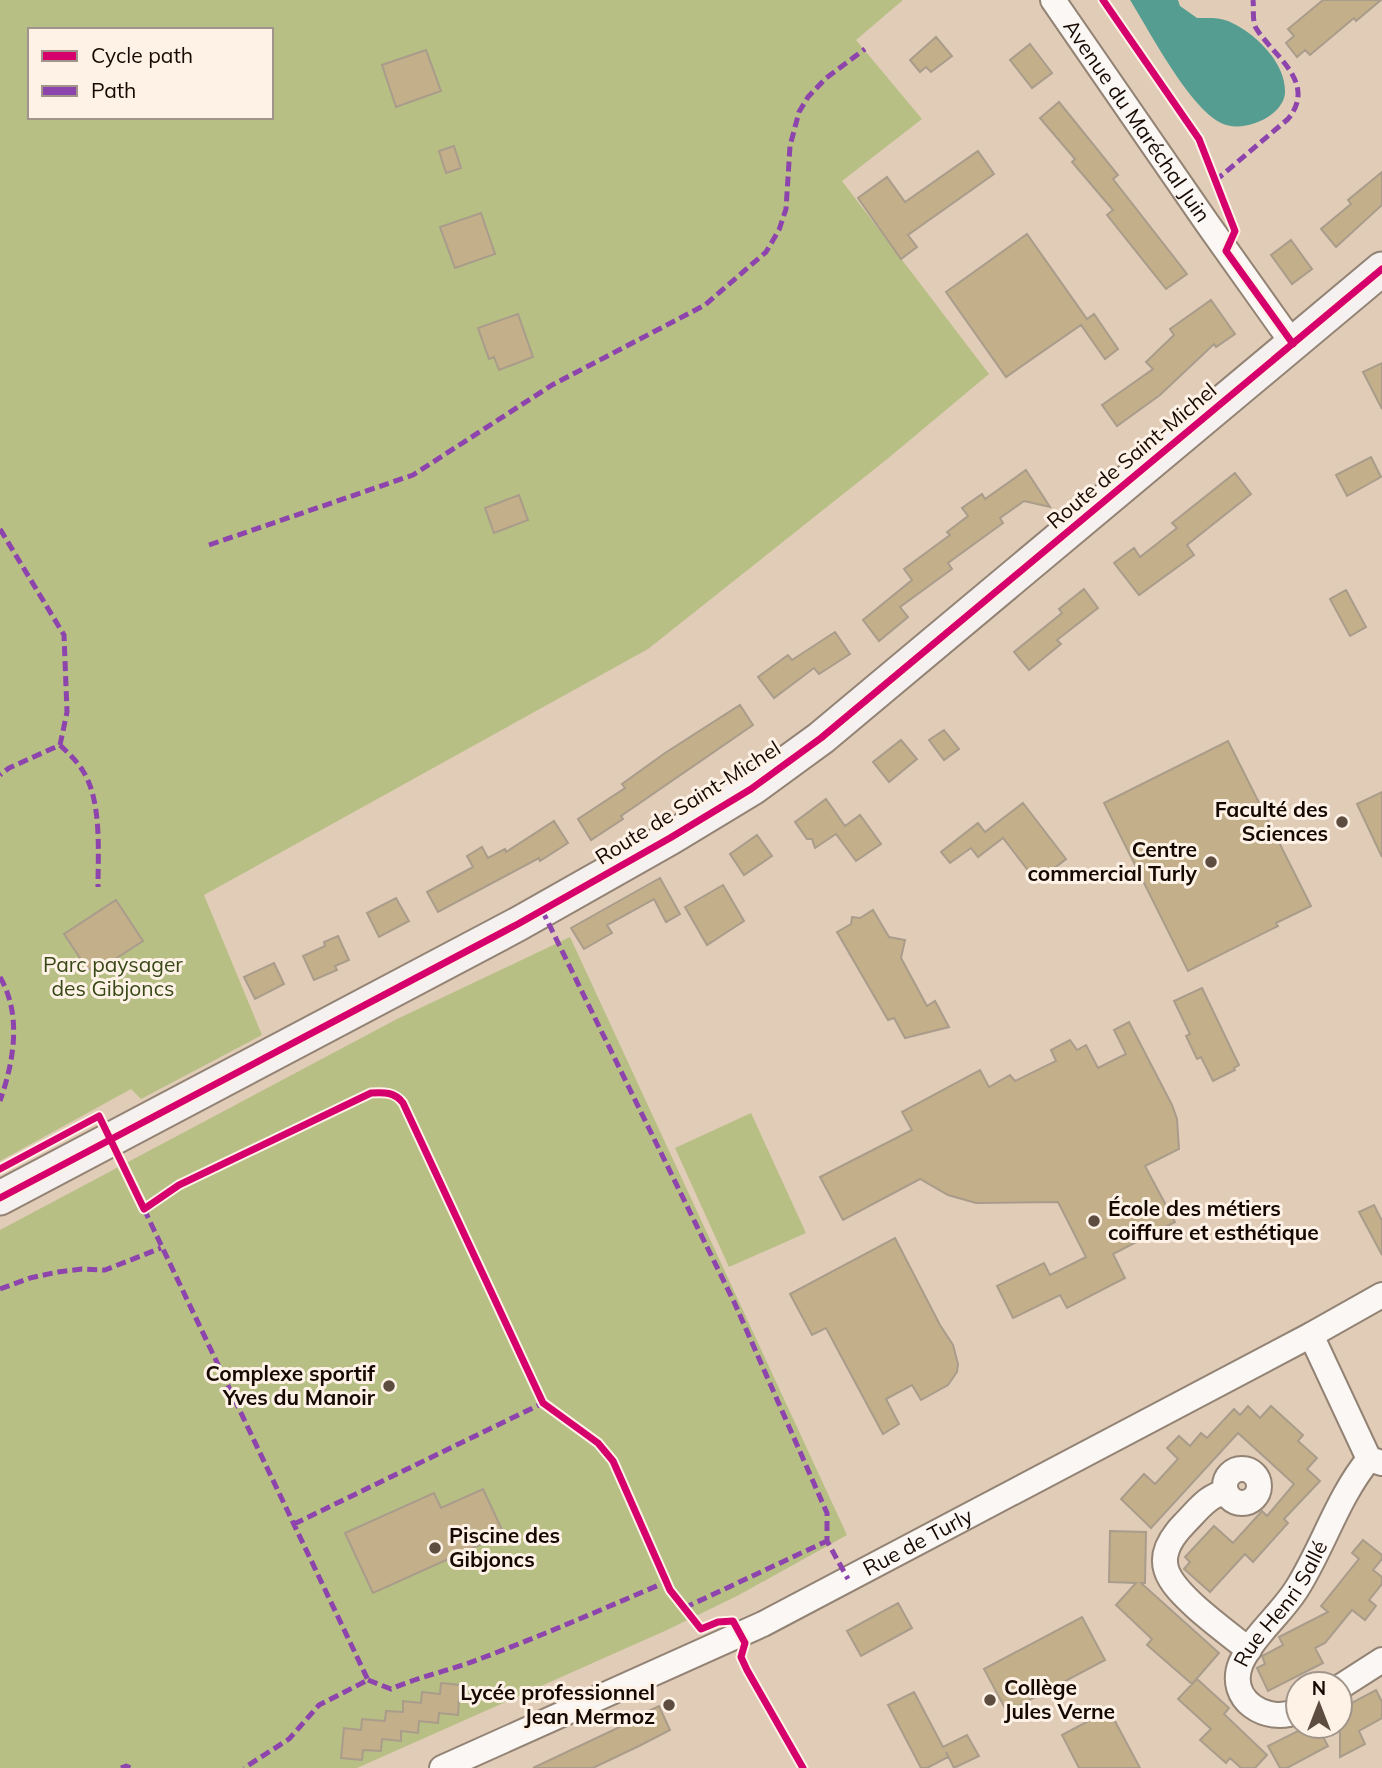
<svg xmlns="http://www.w3.org/2000/svg" width="1382" height="1768" viewBox="0 0 1382 1768" font-family="Mulish,sans-serif">
<rect width="100%" height="100%" fill="#e1ccb8"/>
<path fill="#b7bf85" fill-rule="evenodd" d="M0,0H903L856,40L922,119L842,181L989,374L886,460L648,649L204,895L262,1035L141,1099L131,1089L0,1161ZM30,30H271V117H30Z
M570,937L847,1535L737,1596L667,1630L357,1768H0V1230L397,1019Z
M751,1113L806,1233L729,1267L675,1148Z"/>
<path fill="#549d90" d="M1130,0H1178L1180,6L1197,18C1208,18 1218,17 1228,21C1254,32 1286,62 1285,93C1283,117 1242,134 1221,123C1189,107 1150,32 1130,0Z"/>
<path fill="#c3af8a" stroke="#a99c8b" stroke-width="2" d="M1323,0H1381L1356,21L1354,18L1310,55L1305,50L1297,57L1286,43L1294,36L1288,29Z
M936,37L952,56L931,72L926,67L920,72L910,60Z
M1030,44L1052,73L1032,88L1010,60Z
M426,50L441,91L396,107L382,65Z
M1059,102L1118,175L1113,179L1187,274L1166,289L1107,215L1113,210L1072,162L1075,159L1040,118Z
M454,146L461,168L446,173L439,151Z
M978,151L994,174L908,235L917,247L901,259L858,198L887,177L905,202Z
M1382,172V205L1336,247L1321,229L1351,204L1348,200Z
M481,213L495,254L455,268L440,227Z
M1027,234L1087,319L1094,314L1118,349L1105,359L1081,325L1006,377L946,292Z
M1291,240L1312,269L1292,284L1271,255Z
M1211,300L1235,334L1216,347L1214,344L1160,395L1117,426L1102,405L1153,369L1146,362L1174,335L1170,329Z
M518,314L533,357L499,370L494,357L489,359L478,328Z
M1382,363V409L1363,372Z
M1371,457L1381,477L1347,496L1336,475Z
M1026,470L1050,507L1024,501L1000,518L1003,523L948,563L952,569L900,607L908,617L879,641L863,620L912,580L904,569L950,535L947,532L968,516L962,508L982,494L985,499Z
M1235,473L1251,494L1187,545L1194,555L1139,595L1114,563L1134,548L1140,557L1177,528L1172,523Z
M519,495L528,520L494,533L485,508Z
M1084,589L1098,608L1057,640L1061,644L1029,670L1014,652L1062,613L1059,609Z
M1346,590L1366,627L1350,636L1330,599Z
M835,632L850,654L819,674L814,668L774,698L758,677L788,655L792,660Z
M740,705L753,725L621,816L623,819L591,840L578,819L625,788L622,784L665,753Z
M944,730L959,749L944,760L929,740Z
M901,740L917,759L889,782L873,762Z
M1228,741L1311,906L1276,923L1278,926L1188,971L1104,803Z
M1382,792V857L1357,804Z
M826,799L845,826L860,815L881,844L856,861L836,834L815,848L812,839H807L795,822Z
M1023,803L1066,859L1037,882L1003,838L978,857L971,848L950,863L941,852L978,823L985,832Z
M554,821L568,843L540,861L539,858L438,912L427,892L473,867L467,856L482,847L488,858L505,849L506,852Z
M757,835L772,856L744,875L730,854Z
M660,878L680,914L666,922L654,899L607,925L612,933L584,949L571,928Z
M723,885L744,921L707,945L685,907Z
M396,898L409,921L379,937L367,913Z
M116,900L143,941L95,972L93,967L88,970L64,934Z
M873,910L889,937L905,940L901,958L927,1006L935,1001L949,1027L905,1038L894,1018L888,1020L837,932L851,924L852,917L860,918Z
M338,936L349,960L335,966L337,970L314,980L303,956L325,946L324,942Z
M274,963L284,984L255,999L244,977Z
M1202,988L1239,1065L1234,1068L1235,1070L1213,1081L1201,1057L1197,1059L1186,1036L1190,1034L1174,1001Z
M1129,1022L1172,1105L1177,1119L1179,1149L1145,1166L1175,1222L1113,1254L1125,1278L1067,1308L1060,1295L1013,1318L997,1286L1044,1263L1050,1275L1086,1257L1058,1202L976,1203L948,1195L920,1179L843,1220L820,1177L912,1130L902,1112L980,1070L989,1087L1010,1075L1015,1081L1056,1061L1051,1050L1070,1040L1077,1050L1086,1045L1098,1068L1126,1054L1114,1030Z
M1374,1205L1382,1221V1255L1359,1212Z
M895,1238L940,1325L953,1345L958,1364L957,1372L948,1385L921,1400L912,1385L886,1399L899,1424L883,1434L826,1328L812,1335L790,1294Z
M1248,1406L1260,1418L1271,1406L1303,1435L1298,1441L1317,1458L1307,1469L1320,1481L1284,1519L1288,1523L1253,1562L1245,1554L1210,1592L1184,1569L1190,1562L1185,1557L1214,1526L1233,1543L1262,1511L1267,1516L1294,1484L1238,1433L1151,1528L1121,1499L1144,1474L1155,1484L1178,1459L1167,1448L1179,1436L1190,1446L1201,1433L1207,1438L1234,1409L1240,1415Z
M483,1489L504,1534L373,1593L345,1533L434,1493L441,1508Z
M1110,1531L1146,1532L1145,1583H1141L1219,1653L1192,1684L1147,1645L1152,1639L1116,1605L1136,1583L1109,1582Z
M1363,1540L1382,1555V1559L1373,1570L1382,1577V1584L1369,1600L1376,1606L1365,1620L1352,1610L1325,1643L1315,1648L1323,1663L1268,1691L1257,1668L1265,1664L1262,1656L1283,1645L1279,1637L1328,1612L1321,1606L1359,1559L1352,1553Z
M898,1603L912,1628L861,1656L847,1631Z
M1082,1617L1105,1660L1007,1712L984,1669Z
M1197,1679L1229,1708L1224,1714L1267,1755L1255,1768H1241L1230,1758L1226,1763L1200,1740L1211,1729L1178,1699Z
M441,1683L460,1685L458,1715L439,1713L438,1723L419,1721L418,1733L401,1731V1741L382,1739L381,1751L363,1750L362,1760L341,1758L344,1728L361,1730L362,1719L385,1721L386,1711L403,1712V1701L421,1703L422,1692L440,1694Z
M1376,1690L1382,1702V1718L1359,1731L1365,1744L1340,1757V1718L1350,1713L1346,1706Z
M914,1692L943,1747L967,1735L979,1756L954,1768L946,1752L948,1757L927,1768H921L888,1705Z
M659,1706L670,1730L641,1745L593,1768H533L643,1716L642,1714Z
M1109,1710L1140,1768H1079L1062,1735Z
M1308,1726H1317L1328,1746L1287,1768H1280L1268,1746Z"/>
<g fill="none" stroke-linecap="round" stroke-linejoin="round">
<g stroke="#938374" stroke-width="28">
<g id="street">
<path id="s1" d="M1053,0L1207,223L1293,344"/>
<path d="M1311,1335L1369,1459L1382,1463"/>
<circle cx="1242" cy="1486" r="17"/>
<path d="M1226,1492C1208,1495 1197,1511 1184,1524C1149,1560 1167,1581 1198,1609C1214,1623 1231,1636 1249,1650"/>
<path d="M1340,1687L1382,1660"/>
<path id="s2" d="M1298,1711C1267,1725 1226,1700 1241,1663C1253,1636 1280,1615 1296,1590C1323,1548 1337,1498 1369,1459"/>
<path id="s3" d="M442,1768L763,1624L1311,1335L1382,1295"/>
</g>
</g>
<g stroke="#938374" stroke-width="37">
<path id="secondary" d="M0,1198L518,924L670,838L751,789L821,738L1382,269"/>
</g>
<use href="#street" stroke="#faf7f4" stroke-width="24"/>
<use href="#secondary" stroke="#f5f1f0" stroke-width="33"/>
<path stroke="#8e44ad" stroke-width="5" stroke-dasharray="10 5" stroke-linecap="butt" d="M1215,181L1288,119C1318,82 1273,56 1256,28C1252,21 1254,8 1253,0
M0,529L64,635L67,712L60,745L9,768L0,775
M209,545L413,475L552,385L705,305L766,252L779,230L786,209L790,146L799,112L808,97L826,78L865,49
M60,745C68,753 77,761 83,771C102,801 98,852 98,887
M542,910L735,1304L827,1513V1541L848,1579
M0,977C22,1015 14,1061 0,1101
M144,1209L368,1680L319,1705L289,1739L244,1768
M0,1289L30,1278L58,1272L82,1269L105,1270L161,1248
M294,1524L543,1403
M684,1608L827,1541
M368,1680L391,1689C421,1676 452,1670 482,1658C544,1635 605,1608 666,1582
M121,1768L126,1766L131,1768"/>
<g stroke="#fef2e7" stroke-width="11">
<path id="cycleway" d="M1103,0L1199,139L1235,231L1226,251L1293,344
M0,1169L99,1116L144,1209L179,1185L371,1093C384,1092 395,1092 403,1103L543,1403L598,1443L613,1461L670,1590L701,1629L718,1622L733,1621L745,1643L741,1657L747,1670L803,1768
M0,1198L518,924L670,838L751,789L821,738L1382,269"/>
</g>
<use href="#cycleway" stroke="#d6006c" stroke-width="7"/>
</g>
<g fill="#5d4d41" stroke="#fef2e7" stroke-width="2.5">
<circle cx="1342" cy="822" r="7"/>
<circle cx="1211" cy="862" r="7"/>
<circle cx="1094" cy="1221" r="7"/>
<circle cx="389" cy="1386" r="7"/>
<circle cx="435" cy="1548" r="7"/>
<circle cx="990" cy="1700" r="7"/>
<circle cx="669" cy="1705" r="7"/>
</g>
<g text-anchor="middle" stroke-width="6" stroke-linejoin="round" paint-order="stroke">
<g font-size="21" fill="#160901" stroke="#fef2e7">
<text dy="7" stroke="none"><textPath href="#s1" startOffset="147">Avenue du Maréchal Juin</textPath></text>
<text transform="translate(1132 456) rotate(-40)" y="7">Route de Saint-Michel</text>
<text transform="translate(688 803) rotate(-32)" y="7">Route de Saint-Michel</text>
<text dy="7" stroke="none"><textPath href="#s3" startOffset="527">Rue de Turly</textPath></text>
<text dy="7" stroke="none"><textPath href="#s2" startOffset="168">Rue Henri Sallé</textPath></text>
</g>
<g font-size="21" font-weight="bold" fill="#160901" stroke="#fef2e7" text-anchor="end">
<text x="1328" y="817">Faculté des<tspan x="1328" dy="24">Sciences</tspan></text>
<text x="1197" y="857">Centre<tspan x="1197" dy="24">commercial Turly</tspan></text>
<text x="1108" y="1216" text-anchor="start">École des métiers<tspan x="1108" dy="24">coiffure et esthétique</tspan></text>
<text x="375" y="1381">Complexe sportif<tspan x="375" dy="24">Yves du Manoir</tspan></text>
<text x="449" y="1543" text-anchor="start">Piscine des<tspan x="449" dy="24">Gibjoncs</tspan></text>
<text x="1004" y="1695" text-anchor="start">Collège<tspan x="1004" dy="24">Jules Verne</tspan></text>
<text x="655" y="1700">Lycée professionnel<tspan x="655" dy="24">Jean Mermoz</tspan></text>
</g>
<g font-size="21" fill="#384817" stroke="#fef2e7">
<text x="113" y="972">Parc paysager<tspan x="113" dy="24">des Gibjoncs</tspan></text>
</g>
</g>
<rect x="28" y="28" width="245" height="91" fill="#fef2e7" stroke="#a1958b" stroke-width="2"/>
<rect x="42" y="51" width="35" height="10" fill="#d6006c" stroke="#a1958b" stroke-width="2"/>
<text x="91" y="63" font-size="21" fill="#160901">Cycle path</text>
<rect x="42" y="86" width="35" height="10" fill="#8e44ad" stroke="#a1958b" stroke-width="2"/>
<text x="91" y="98" font-size="21" fill="#160901">Path</text>
<g transform="translate(1319 1705)"><circle r="33" fill="#fef2e7" stroke="#a1958b" stroke-width="2"/>
<path d="M0-5L12 26L0 18L-12 26Z" fill="#5d4d41"/>
<text y="-10" font-size="19" font-weight="bold" text-anchor="middle" fill="#160901">N</text>
</g>
</svg>
